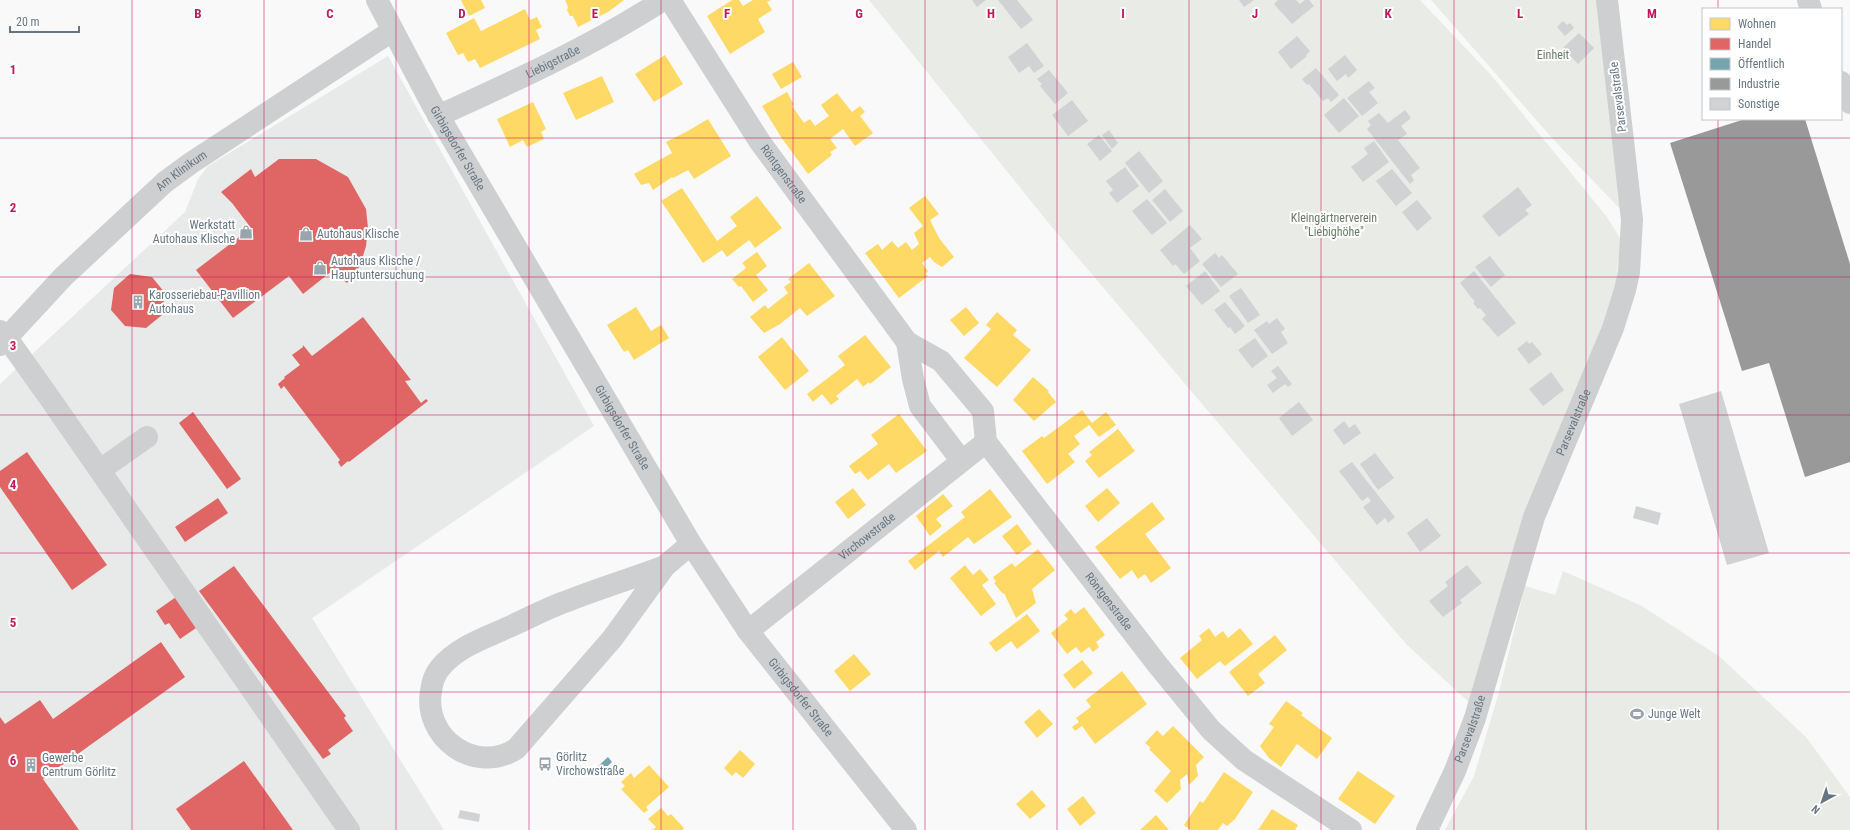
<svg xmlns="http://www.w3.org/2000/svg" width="1850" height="830" viewBox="0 0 1850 830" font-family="'Roboto Condensed',sans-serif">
<rect width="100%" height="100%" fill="#f9f9f9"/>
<path fill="#e8e9e9" d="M388,56L594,426L312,618L444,830H0V384L185,212L198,179L208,166Z"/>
<path fill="#e8ebe6" d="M869,0H1420L1491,75L1607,217L1621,240L1614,296L1526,511L1474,707L1406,644L1051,226Z
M1431,0H1603L1622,211L1552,138Z
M1563,571L1642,606L1720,657L1806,737L1850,797V830H1445L1474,776L1499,692L1525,586L1555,595Z"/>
<path fill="#ffd966" d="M461,0H481L485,8L469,16Z
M565,0H624L608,12L578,27L573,16H570L567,10L568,7Z
M732,0H739L743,6L753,0H771L767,2L772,10L758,19L765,32L730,54L707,16Z
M525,9L530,20L537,17L542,27L536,30L540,39L480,68L475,59L468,62L463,53L458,55L446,33L474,18L481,31Z
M665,55L683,84L654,102L635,74Z
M793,62L802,77L781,89L772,74Z
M602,76L614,102L576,120L563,93Z
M787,92L794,105L792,106L804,123L810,119L815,126L829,116L821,105L837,93L852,112L860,106L865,112L860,116L873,133L855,146L843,129L830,139L837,148L830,152L832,155L808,174L781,137L762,106Z
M533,102L546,129L541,132L544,139L527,147L523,140L510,147L497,119Z
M708,119L731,156L694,179L688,170L673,178L672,177L653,190L649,183L641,185L634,174L672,153L666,142L686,132Z
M682,188L717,241L737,226L730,217L757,196L782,228L755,248L749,240L727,257L722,250L703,263L661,201Z
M925,196L939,214L930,220L939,238L954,257L942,267L934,262L930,257L922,263L928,271L925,274L928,276L899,298L865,253L878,244L882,250L892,241L898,248L906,242L912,250L919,244L914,233L923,226L909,208Z
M757,252L767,266L756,275L768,290L753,302L741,286L739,287L732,279L746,268L742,263Z
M809,263L835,296L807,316L800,308L780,324L764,333L750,317L765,305L768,309L788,293L784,287L791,282L788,279Z
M636,307L651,331L661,325L669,338L634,360L628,350L624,352L607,325Z
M966,307L979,323L964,336L950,320Z
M997,312L1017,330L1013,335L1031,350L997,387L964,358L991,329L986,325Z
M865,335L891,367L870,384L869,382L863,387L857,379L836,396L839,399L831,405L822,394L813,402L807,394L845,365L838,356Z
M782,337L809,371L785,390L758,357Z
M1033,377L1049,391L1048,392L1056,402L1034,421L1013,400Z
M1082,410L1092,423L1106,412L1116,425L1099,437L1089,425L1074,436L1080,444L1068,454L1075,462L1047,484L1022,451L1042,436L1044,438Z
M899,414L927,451L896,473L889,464L868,480L860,471L855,474L849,466L878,444L871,435Z
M1118,429L1135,451L1099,478L1085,461L1092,455L1089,452Z
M853,488L866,505L848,519L835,502Z
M1107,488L1120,503L1098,522L1085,506Z
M990,489L1012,517L974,544L968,537L943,557L939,551L915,570L908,561L965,517L961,512Z
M943,494L953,506L936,519L942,526L930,536L916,516Z
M1152,502L1165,519L1145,534L1171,568L1151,583L1145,574L1138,579L1132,570L1120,579L1095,547Z
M1017,524L1032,544L1017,555L1002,536Z
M1038,549L1055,570L1032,589L1036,603L1016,618L1004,593L1003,594L994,583L996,582L993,577L1012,563L1015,567Z
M965,565L973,575L980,569L989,580L982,585L996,604L981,616L950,578Z
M1084,607L1105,635L1096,642L1099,647L1093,652L1089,647L1081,653L1076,647L1067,654L1051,633L1068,619L1064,615L1071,609L1075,614Z
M1027,614L1040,631L1017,649L1011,641L996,652L989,643Z
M1209,628L1215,637L1223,631L1228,638L1240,628L1253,644L1225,666L1220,661L1197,679L1180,658L1202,640L1199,636Z
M1275,635L1287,650L1258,674L1265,683L1248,696L1229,672Z
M854,654L871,674L850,691L834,671Z
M1082,660L1093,673L1074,689L1063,675Z
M1122,671L1147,704L1095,744L1082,726L1075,731L1072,727L1079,722L1076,718L1091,707L1086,700Z
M1286,701L1303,713L1301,715L1332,738L1317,759L1297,744L1281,767L1269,758L1260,746L1274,727L1269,724Z
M1039,709L1053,724L1037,738L1024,722Z
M1173,726L1204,757L1196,765L1198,776L1189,785L1187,774L1180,780L1181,789L1167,803L1154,791L1171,771L1149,749L1151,748L1145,743L1157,730L1163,736Z
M740,750L755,764L743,778L736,772L732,776L724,768Z
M649,765L669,787L646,807L648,810L644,813L621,789L625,786L621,782L631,773L634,778Z
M1358,771L1395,796L1375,824L1338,799Z
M1224,772L1253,792L1235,819L1227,826L1223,823L1218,830H1191L1184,825L1200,801L1203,803Z
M1032,790L1046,806L1030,819L1016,804Z
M1083,796L1096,813L1080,826L1067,809Z
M661,808L668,816L671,814L684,828L682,830H652L656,827L648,819Z
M1272,809L1298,825L1295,830H1258Z
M1156,815L1169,830H1140Z"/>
<path fill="#e06666" d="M279,159H316L348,177L366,209L368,228L366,246L360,266L347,283L332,271L303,294L289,276L233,318L196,270L251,228L232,203L221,192L251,169L255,177Z
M130,274L152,277L165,293L162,315L146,328L125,326L111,310L114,288Z
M363,317L411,380L405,381L421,403L426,399L428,401L349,462L348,461L341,467L338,462L340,460L284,386L281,389L278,384L285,378L284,377L300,365L292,355L303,347V345L312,356Z
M193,412L241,479L227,489L179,423Z
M27,452L107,565L72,590L0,487V471Z
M218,498L228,513L185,542L175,527Z
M234,566L346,716L344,718L353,731L328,750L331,754L323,759L199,591Z
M176,597L199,626L180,639L169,623L165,625L156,611Z
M161,642L185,677L43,779L79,830H0V717L5,724L40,700L53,719Z
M244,761L293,830H191L176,809Z"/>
<path fill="#76a5af" d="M608,757L612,762L599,774L595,769Z"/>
<path fill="#999" d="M1745,119H1805L1850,264V462L1805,477L1769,363L1742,371L1670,143Z"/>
<path fill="#d0d2d3" d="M972,0H986L977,7Z
M998,0H1017L1033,20L1021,29Z
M1239,0H1254L1244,7Z
M1278,0H1296L1300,4L1305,0H1309L1314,6L1292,24L1274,4Z
M1563,21L1567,25L1570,23L1574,28L1565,36L1557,27Z
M1579,33L1594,48L1578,64L1563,48Z
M1297,36L1310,51L1306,55L1307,56L1291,69L1278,52Z
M1027,43L1044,66L1034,73L1029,66L1019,73L1008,57Z
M1345,55L1357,70L1348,78L1346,74L1337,81L1328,69Z
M1316,68L1339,95L1331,102L1328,98L1323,101L1309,84L1307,85L1302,79Z
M1049,70L1068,93L1055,104L1040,86L1042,84L1037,79Z
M1369,81L1375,88L1369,92L1378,103L1362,116L1347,98Z
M1344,98L1359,116L1339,133L1324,115Z
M1072,100L1088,121L1068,136L1052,115Z
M1405,110L1411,118L1401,126L1407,134L1398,140L1420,168L1411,175L1414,180L1410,184L1367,129L1371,125L1368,121L1379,113L1388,123Z
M1109,130L1118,143L1112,149L1102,135Z
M1099,135L1112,151L1100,161L1087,144Z
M1374,141L1389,162L1363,182L1351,167L1368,154L1364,148Z
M1139,151L1163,181L1149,193L1125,163Z
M1125,167L1139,186L1117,203L1109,193L1113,190L1106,181Z
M1392,169L1412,193L1396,206L1376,181Z
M1518,187L1532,205L1525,210L1529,214L1499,237L1482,216Z
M1165,189L1183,211L1170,222L1152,200Z
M1147,199L1167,223L1152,235L1132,211Z
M1417,200L1432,218L1417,231L1402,212Z
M1190,225L1202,239L1190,248L1200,261L1184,274L1175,264L1173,266L1160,250Z
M1215,253L1219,258L1222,255L1238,274L1221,287L1202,264Z
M1490,256L1505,275L1491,287L1475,267Z
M1205,271L1220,291L1202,305L1186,286Z
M1474,271L1516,323L1498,337L1482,319L1486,315L1480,308L1478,309L1473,303L1475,302L1460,283Z
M1241,288L1260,315L1248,323L1229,296Z
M1225,302L1245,326L1235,334L1230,327L1228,328L1214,310Z
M1277,318L1285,329L1281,332L1288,343L1272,354L1254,330L1267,321L1269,324Z
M1255,338L1268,356L1252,368L1238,350Z
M1527,341L1529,344L1532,342L1542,354L1529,364L1517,349Z
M1278,366L1292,384L1288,387L1285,384L1273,393L1267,385L1277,378L1271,371Z
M1551,372L1564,390L1543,406L1529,389Z
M1721,391L1769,553L1727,565L1679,404Z
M1299,402L1313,420L1292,436L1279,418Z
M1344,421L1349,428L1355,424L1361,433L1344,445L1333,430Z
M1375,453L1394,478L1378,490L1360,464Z
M1352,462L1395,517L1388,523L1385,518L1377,525L1363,507L1371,501L1368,497L1362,501L1339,471Z
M1636,506L1661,513L1658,525L1633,518Z
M1427,518L1441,536L1420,552L1407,533Z
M1467,565L1482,583L1460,600L1462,603L1443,617L1429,601L1448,586L1445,582Z
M460,810L480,814L479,822L458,818Z"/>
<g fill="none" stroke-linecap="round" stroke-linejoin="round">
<g stroke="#cecfd0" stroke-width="22">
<path id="s1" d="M377,0L434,108L691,544L748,631L906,830"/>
<path id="s2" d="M670,0L760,142L907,342L941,361L983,411L986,442L1157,664L1211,730L1244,760L1351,830"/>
<path d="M1808,0L1811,9"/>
<path d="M1841,82L1850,103"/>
<path id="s3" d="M438,116C515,81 592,46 663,0"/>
<path d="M0,331L7,338L51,400L349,830"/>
<path d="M907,342L913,379L920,406L961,460"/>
<path id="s4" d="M0,345L63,277L165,182L191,163L392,31"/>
<path d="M100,470L147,437"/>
<path d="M665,566C633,578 601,588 570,600C549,607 529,618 509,627C485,638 457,647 440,668C435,674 432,683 431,691C423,738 475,775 516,749L612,639L665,566L691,544"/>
<path id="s5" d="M748,631L986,442"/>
<path id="s6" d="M1427,830L1455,771L1475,718L1534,517L1613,328L1625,290L1629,272L1632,220L1607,0"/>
</g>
</g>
<path fill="none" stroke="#c2185b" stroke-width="1" stroke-opacity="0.55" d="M132,0V830M264,0V830M396,0V830M529,0V830M661,0V830M793,0V830M925,0V830M1057,0V830M1189,0V830M1321,0V830M1454,0V830M1586,0V830M1718,0V9M1718,119V830M0,138H1850M0,277H1850M0,415H1850M0,553H1850M0,692H1850"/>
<defs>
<g id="shop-bare" transform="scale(1.08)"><path d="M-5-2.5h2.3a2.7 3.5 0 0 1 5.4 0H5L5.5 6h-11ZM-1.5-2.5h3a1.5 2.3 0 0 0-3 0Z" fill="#99a4ac" stroke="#fff" stroke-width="2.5" paint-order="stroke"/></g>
<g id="building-bare" transform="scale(1.08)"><path d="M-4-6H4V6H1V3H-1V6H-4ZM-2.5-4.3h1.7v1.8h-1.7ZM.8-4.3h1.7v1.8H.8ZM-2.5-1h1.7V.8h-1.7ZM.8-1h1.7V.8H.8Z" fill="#99a4ac" stroke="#fff" stroke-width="2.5" paint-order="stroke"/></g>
<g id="stadium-bare" transform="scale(1.08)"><path d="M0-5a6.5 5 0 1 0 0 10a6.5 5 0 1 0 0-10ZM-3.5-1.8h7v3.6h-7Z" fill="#99a4ac" stroke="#fff" stroke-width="2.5" paint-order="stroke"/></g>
<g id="bus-bare" transform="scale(1.08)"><path d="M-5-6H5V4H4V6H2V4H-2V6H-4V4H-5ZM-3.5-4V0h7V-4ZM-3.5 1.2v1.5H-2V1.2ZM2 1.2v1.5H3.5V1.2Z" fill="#99a4ac" stroke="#fff" stroke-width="2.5" paint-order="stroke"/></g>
</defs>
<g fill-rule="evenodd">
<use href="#shop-bare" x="246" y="232"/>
<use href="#shop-bare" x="306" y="234"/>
<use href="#shop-bare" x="320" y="268"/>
<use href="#building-bare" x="138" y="302"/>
<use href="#stadium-bare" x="1637" y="714"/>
<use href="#bus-bare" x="545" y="764"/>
<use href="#building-bare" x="31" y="765"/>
</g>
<g text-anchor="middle" stroke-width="4" stroke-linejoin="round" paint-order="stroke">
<g font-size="12" fill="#687a64" stroke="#fff">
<text x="1553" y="59">Einheit</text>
<text x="1334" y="222">Kleingärtnerverein<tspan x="1334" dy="14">"Liebighöhe"</tspan></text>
</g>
<g font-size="12" fill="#657683" stroke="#fff">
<text dy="4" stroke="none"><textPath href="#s3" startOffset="127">Liebigstraße</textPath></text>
<text transform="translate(1618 97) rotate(-97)" y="4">Parsevalstraße</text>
<text dy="4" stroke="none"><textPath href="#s1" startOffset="169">Girbigsdorfer Straße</textPath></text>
<text dy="4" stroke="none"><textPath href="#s4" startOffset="252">Am Klinikum</textPath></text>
<text dy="4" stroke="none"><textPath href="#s2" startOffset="208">Röntgenstraße</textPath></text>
<text dy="4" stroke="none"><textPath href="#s6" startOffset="434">Parsevalstraße</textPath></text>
<text dy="4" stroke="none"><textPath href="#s1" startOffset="493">Girbigsdorfer Straße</textPath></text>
<text dy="4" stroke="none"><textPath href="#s5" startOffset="152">Virchowstraße</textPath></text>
<text dy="4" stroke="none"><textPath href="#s2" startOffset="753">Röntgenstraße</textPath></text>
<text dy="4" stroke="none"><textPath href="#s1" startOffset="817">Girbigsdorfer Straße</textPath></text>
<text dy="4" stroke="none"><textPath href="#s6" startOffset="110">Parsevalstraße</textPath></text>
</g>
<g font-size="12" fill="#657683" stroke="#fff" text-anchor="start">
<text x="235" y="229" text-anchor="end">Werkstatt<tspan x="235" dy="14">Autohaus Klische</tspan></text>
<text x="317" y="238">Autohaus Klische</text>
<text x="331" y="265">Autohaus Klische /<tspan x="331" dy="14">Hauptuntersuchung</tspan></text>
<text x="149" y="299">Karosseriebau-Pavillion<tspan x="149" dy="14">Autohaus</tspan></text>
<text x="1648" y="718">Junge Welt</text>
<text x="556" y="761">Görlitz<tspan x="556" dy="14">Virchowstraße</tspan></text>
<text x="42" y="762">Gewerbe<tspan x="42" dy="14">Centrum Görlitz</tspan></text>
</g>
</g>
<g font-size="13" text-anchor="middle" font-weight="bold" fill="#c2185b" stroke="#fff" stroke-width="4" stroke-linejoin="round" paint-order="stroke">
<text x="198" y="18">B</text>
<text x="330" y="18">C</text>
<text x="462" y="18">D</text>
<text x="595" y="18">E</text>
<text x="727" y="18">F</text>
<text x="859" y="18">G</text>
<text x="991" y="18">H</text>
<text x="1123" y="18">I</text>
<text x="1255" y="18">J</text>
<text x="1388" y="18">K</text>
<text x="1520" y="18">L</text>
<text x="1652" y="18">M</text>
<text x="13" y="74">1</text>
<text x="13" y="212">2</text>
<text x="13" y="350">3</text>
<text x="13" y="489">4</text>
<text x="13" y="627">5</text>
<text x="13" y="765">6</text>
</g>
<rect x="1702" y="8" width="140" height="112" fill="#ffffff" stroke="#c1c8cd"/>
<rect x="1710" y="18" width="20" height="12" fill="#ffd966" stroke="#c1c8cd"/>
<text x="1738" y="28" font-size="12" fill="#657683">Wohnen</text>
<rect x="1710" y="38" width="20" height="12" fill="#e06666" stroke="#c1c8cd"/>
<text x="1738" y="48" font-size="12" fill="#657683">Handel</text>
<rect x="1710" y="58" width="20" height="12" fill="#76a5af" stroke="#c1c8cd"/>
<text x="1738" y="68" font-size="12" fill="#657683">Öffentlich</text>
<rect x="1710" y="78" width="20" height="12" fill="#999999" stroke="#c1c8cd"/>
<text x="1738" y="88" font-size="12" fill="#657683">Industrie</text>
<rect x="1710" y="98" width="20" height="12" fill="#d0d2d3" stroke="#c1c8cd"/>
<text x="1738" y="108" font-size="12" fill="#657683">Sonstige</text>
<g transform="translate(1822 802) rotate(220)" stroke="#ffffff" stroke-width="3" paint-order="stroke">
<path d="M0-3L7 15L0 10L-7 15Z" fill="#657683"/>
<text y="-6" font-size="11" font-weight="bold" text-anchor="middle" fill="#657683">N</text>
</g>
<path d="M10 26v6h69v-6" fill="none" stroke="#657683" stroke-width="2"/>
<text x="16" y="26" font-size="12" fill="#657683" stroke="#ffffff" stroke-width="3" paint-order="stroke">20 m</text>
</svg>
